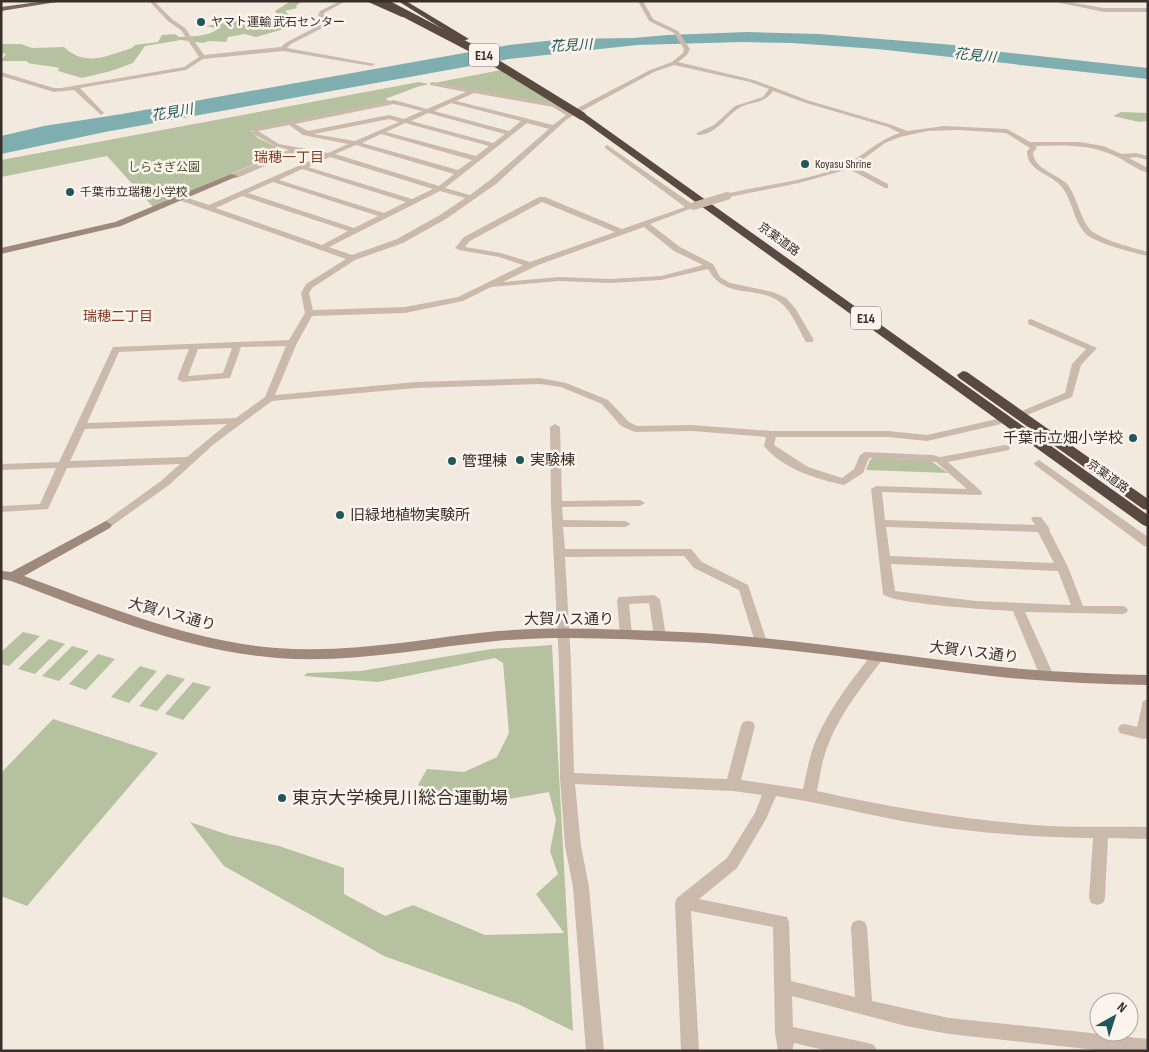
<svg xmlns="http://www.w3.org/2000/svg" width="1149" height="1052" viewBox="0 0 1149 1052" font-family="'Sofia Sans Condensed','Noto Sans JP',sans-serif">
<rect width="100%" height="100%" fill="#f3eadf"/>
<path fill="#b6c29f" d="M291,1H302L296,6L297,8L285,11L295,21L281,30L256,37L245,34L228,37L226,42L209,41L203,43L181,40L145,46L133,63L111,71L82,78L58,71L59,68C53,66 36,65 28,63L27,61H1L6,54L1,53V44H21L32,48L64,47C86,68 108,55 132,48L135,45L158,42L162,35L175,34L179,37C191,36 207,37 218,29L206,26L243,20L249,22L274,19L277,14L275,11Z
M501,70L557,104L434,83Z
M419,82L429,84L417,87L385,99L392,102L255,129L251,131L258,138L285,151L153,207L107,156L1,177V160Z
M1121,112L1148,113V121L1139,122L1113,116Z
M873,458L931,461L948,473L866,470L870,460Z
M23,632L40,636L9,666L1,664V652Z
M49,639L65,644L35,674L18,669Z
M552,645L573,1031L518,1004L384,956L224,866L190,822L229,835L279,846L344,868V894L385,916L413,905L485,935L564,933L536,894L558,874L550,851L556,820L549,792L469,806L418,785L427,769L464,772L497,757L509,733L503,663L495,658L378,682L304,676L307,673L361,671L491,649Z
M72,646L89,651L59,681L42,676Z
M98,654L115,659L86,690L69,684Z
M140,666L157,671L129,703L111,697Z
M167,674L185,679L157,711L139,706Z
M193,682L211,687L183,720L165,714Z
M53,719L158,753L27,906L1,896V773Z"/>
<path fill="#7eaeb0" d="M747,32L819,34L954,45L957,47L1148,68V79L877,49L792,43L742,42L637,45L509,59L105,132L1,154V136L44,126L122,114L509,45L565,39L633,38L668,35Z"/>
<g fill="none" stroke-linecap="round" stroke-linejoin="round">
<path fill="#cbbaab" fill-rule="evenodd" d="M149,1H154L172,19L185,28L204,55L281,47L287,42L322,24L323,23L318,15L320,11L340,1H346L324,13V15L329,23L326,26L291,44L287,48L375,64L372,66L283,51L203,59L186,70L80,88L103,112L104,113L101,115L74,90L54,92L1,76V72L54,88H61L184,67L199,57L181,30L168,21Z
M638,1H643L653,19L678,31L690,49L687,55L678,62L754,80L810,101L892,125L907,131L944,126L1007,129L1030,142H1080L1103,146L1122,154L1136,153L1148,156V160L1136,157L1129,158L1148,168V173C1135,169 1125,160 1113,155C1089,144 1061,145 1035,146L1037,148L1033,152C1034,170 1057,173 1068,185C1077,197 1082,225 1093,232C1109,242 1130,247 1148,252V256C1134,253 1095,243 1086,234C1073,221 1073,199 1060,185C1049,173 1027,171 1027,151L1030,148L1006,133L959,130L928,131L900,137L885,143L854,166L888,184V188H885L849,169L799,183L724,198V194C763,185 803,182 840,167C862,158 877,140 900,133L888,127L806,103L773,91C763,105 752,101 739,108C725,117 715,136 697,135V133L714,125L735,106L763,97L769,89L750,82L674,65L654,72L567,119L496,184L446,219L403,243L355,260L312,288L309,293L313,310L405,307L458,297L523,265L499,257L459,250L455,248L464,237L539,197H545L622,229L685,207L605,148V146L607,145L692,204L698,206L650,224L680,247L713,264L720,277L730,283L773,292L786,298L795,308L814,340L812,342H806C798,329 793,313 781,303C758,284 725,301 708,269L661,280L610,283L559,281L491,287L463,301L405,313L312,316L297,343L275,395L416,382L540,378L566,383L608,400L629,422L637,426L692,425L772,431H888L927,435L997,419L1001,420L1002,422L1001,424L927,441L888,437H776L774,445L808,467L842,478L854,469L860,455L865,452L933,455L940,457L1005,445L1009,446L1010,448L1009,450L948,462L981,491L982,493L981,495L882,492L885,520L1035,525L1031,519L1033,517H1041L1050,529L1049,530L1068,567L1083,606H1122L1126,607L1128,610L1126,613L1122,614L1025,612L1054,676L1052,679H1042L1040,676L1013,611C994,610 891,604 883,594L871,489L876,486L967,489L936,462L869,458L863,473L844,485C816,479 783,469 764,446L766,437L692,431L635,432L621,426L602,404L561,387L540,384L416,388L272,401L214,444L169,485L110,527H102L100,525L161,481L180,464L67,468L48,509L1,512V506L40,504L56,468L1,470V464L59,462L113,347L289,340L305,313L301,293L306,284L346,259L179,200V196H182L209,205L321,156L297,152L237,178H231V174L289,150L275,146L252,133L253,129L394,100L427,109L466,92L430,85V83L432,82L555,103L570,112L650,70L672,62L683,53L684,49L674,33L649,21ZM474,93L553,107L566,115L553,125L456,101ZM451,103L521,121L509,131L434,111ZM394,104L422,111L404,119L389,115L308,131L295,124ZM428,113L505,134L493,143L411,121ZM389,119L399,122L355,141L314,134ZM405,123L489,146L476,156L386,132ZM527,123L549,129L490,180L470,195L445,188ZM289,125L303,135L348,144L328,153L279,144L258,131ZM381,134L472,160L458,170L362,143ZM356,145L454,174L439,186L335,154ZM330,157L433,189L412,199L308,167ZM302,169L406,202L384,213L279,180ZM273,182L378,216L354,228L248,193ZM440,191L465,198L440,215L397,239L352,255L329,247ZM242,196L348,231L322,245L216,208ZM542,202L615,232L530,262L501,253L465,247L470,241ZM644,227L674,251L703,265L661,276L610,279L559,277L503,282L538,265ZM286,346L265,397L236,418L87,423L119,352L189,349L177,379L182,382L230,378L241,347ZM232,348L223,373L188,376L198,349ZM227,424L187,457L70,461L85,429ZM886,527L1038,532L1054,563L890,556ZM891,564L1058,571L1071,605L976,601L895,591Z
M1051,1H1063L1104,8H1148V12H1104Z
M1031,319L1097,348L1081,365L1072,397L1027,415L1022,412L1024,410L1065,393L1072,364L1086,349L1028,324V320Z
M555,424L560,427L562,501L640,500L645,503L640,506L562,507L563,520L625,521L631,524L625,527H563L565,549H691L702,562L748,585L767,642L765,645H757L755,642L739,590L694,568L684,556L565,557L571,662L574,773L727,779L741,726L743,722L748,721L753,722L755,726L741,780L803,789C806,776 808,763 812,751C824,715 850,682 873,653H883L884,656L883,659C862,686 840,714 828,745C822,760 820,776 817,791C889,807 961,819 1034,825C1072,828 1110,826 1148,827V839L1108,838L1105,898L1103,903L1097,905L1091,903L1089,898L1093,838C1026,837 958,832 892,819C853,811 815,802 776,796L766,819L737,868L699,899L787,917L789,922L791,981L855,997L851,927L853,922L859,920L865,922L867,927L872,1001L949,1018L1148,1039V1051H1105L949,1034L906,1026L792,996L793,1027L868,1043L874,1045L877,1051H828L794,1043L792,1051H778L775,1033L773,927L691,911L699,1051H681L675,903L677,898L727,858L755,813L762,795L733,791L575,784L581,846L589,887L604,1051H586L573,887L565,846L560,778L559,662L551,504L550,427Z
M1039,460L1148,537V547L1144,546L1035,465L1034,463Z
M654,595L660,599L666,636L664,639H656L654,636L649,603L629,604L632,635L630,638H622L620,635L617,600L619,597Z
M1148,699V738L1143,739L1120,733L1118,729L1120,725L1125,724L1137,727L1143,701Z"/>
<path fill="#9f897c" fill-rule="evenodd" d="M231,174L238,176L121,226L1,254V248L115,222Z
M106,521L112,525L110,528L24,576C106,606 189,641 276,648C352,654 424,638 498,631C559,626 620,630 681,632C792,637 901,657 1011,668C1056,672 1102,674 1148,675V685C1096,684 1044,682 992,676C890,664 789,647 687,642C623,639 559,635 496,641C422,648 351,664 277,658C185,651 96,613 11,581L1,579V571L11,572Z"/>
<path fill="#7b665b" fill-rule="evenodd" d="M46,1H63L1,11V7Z"/>
<path fill="#5a4941" fill-rule="evenodd" d="M366,1H375L407,16L402,17Z
M398,1H406L469,39L462,41Z
M579,114H585L1148,515V527L1143,525L579,118Z
M963,371L967,372L1148,499V510L1143,509L959,378L957,375Z"/>
<path stroke="#cbbaab" stroke-width="8" d="M694,206L727,196"/>
<path stroke="#5a4941" stroke-width="8" d="M381,1L473,49L582,116"/>
</g>
<g fill="#1f575b" stroke="#faf4ec" stroke-width="2">
<circle cx="201" cy="22" r="5"/>
<circle cx="805" cy="164" r="5"/>
<circle cx="70" cy="192" r="5"/>
<circle cx="1133" cy="438" r="5"/>
<circle cx="520" cy="460" r="5"/>
<circle cx="452" cy="461" r="5"/>
<circle cx="340" cy="515" r="5"/>
<circle cx="282" cy="798" r="5"/>
</g>
<g text-anchor="middle" stroke-width="5" stroke-linejoin="round" paint-order="stroke">
<g font-size="12" fill="#392f2a" stroke="#faf4ec" text-anchor="start">
<text x="211" y="26">ヤマト運輸 武石センター</text>
<text x="815" y="168">Koyasu Shrine</text>
<text x="80" y="196">千葉市立瑞穂小学校</text>
</g>
<g font-size="12" fill="#48572e" stroke="#faf4ec">
<text x="164" y="171">しらさぎ公園</text>
</g>
<g font-size="12" fill="#392f2a" stroke="#faf4ec">
<text transform="translate(779 239) rotate(36)" y="4">京葉道路</text>
<text transform="translate(1108 476) rotate(36)" y="4">京葉道路</text>
</g>
<g font-size="14" font-style="italic" fill="#1f575b" stroke="#faf4ec">
<text transform="translate(571 45) rotate(-3)" y="5">花見川</text>
<text transform="translate(975 55) rotate(6)" y="5">花見川</text>
<text transform="translate(172 112) rotate(-10)" y="5">花見川</text>
</g>
<g fill="#faf4ec" stroke="#736a64" stroke-width="1">
<rect x="469" y="43.5" width="30" height="23" rx="4"/>
<rect x="851" y="306.5" width="30" height="23" rx="4"/>
</g>
<g font-size="14" font-weight="bold" fill="#392f2a">
<text x="484" y="60">E14</text>
<text x="866" y="323">E14</text>
</g>
<g font-size="14" fill="#883b23" stroke="#faf4ec">
<text x="289" y="162">瑞穂一丁目</text>
<text x="118" y="321">瑞穂二丁目</text>
</g>
<g font-size="15" fill="#392f2a" stroke="#faf4ec" text-anchor="start">
<text x="1123" y="443" text-anchor="end">千葉市立畑小学校</text>
<text x="530" y="465">実験棟</text>
<text x="462" y="466">管理棟</text>
<text x="350" y="520">旧緑地植物実験所</text>
</g>
<g font-size="15" fill="#392f2a" stroke="#faf4ec">
<text transform="translate(172 614) rotate(15)" y="5">大賀ハス通り</text>
<text x="569" y="624">大賀ハス通り</text>
<text transform="translate(974 652) rotate(7)" y="5">大賀ハス通り</text>
</g>
<g font-size="18" fill="#392f2a" stroke="#faf4ec" text-anchor="start">
<text x="292" y="804">東京大学検見川総合運動場</text>
</g>
</g>
<rect width="1149" height="1052" fill="none" stroke="#392f2a" stroke-width="5"/>
<g transform="translate(1114 1017) rotate(39)"><circle r="24" fill="#faf4ec" stroke="#ada59e"/>
<path d="M0-4L9 19L0 12L-9 19Z" fill="#1f575b"/>
<text y="-8" font-size="14" font-weight="bold" text-anchor="middle" fill="#392f2a">N</text>
</g>
</svg>
